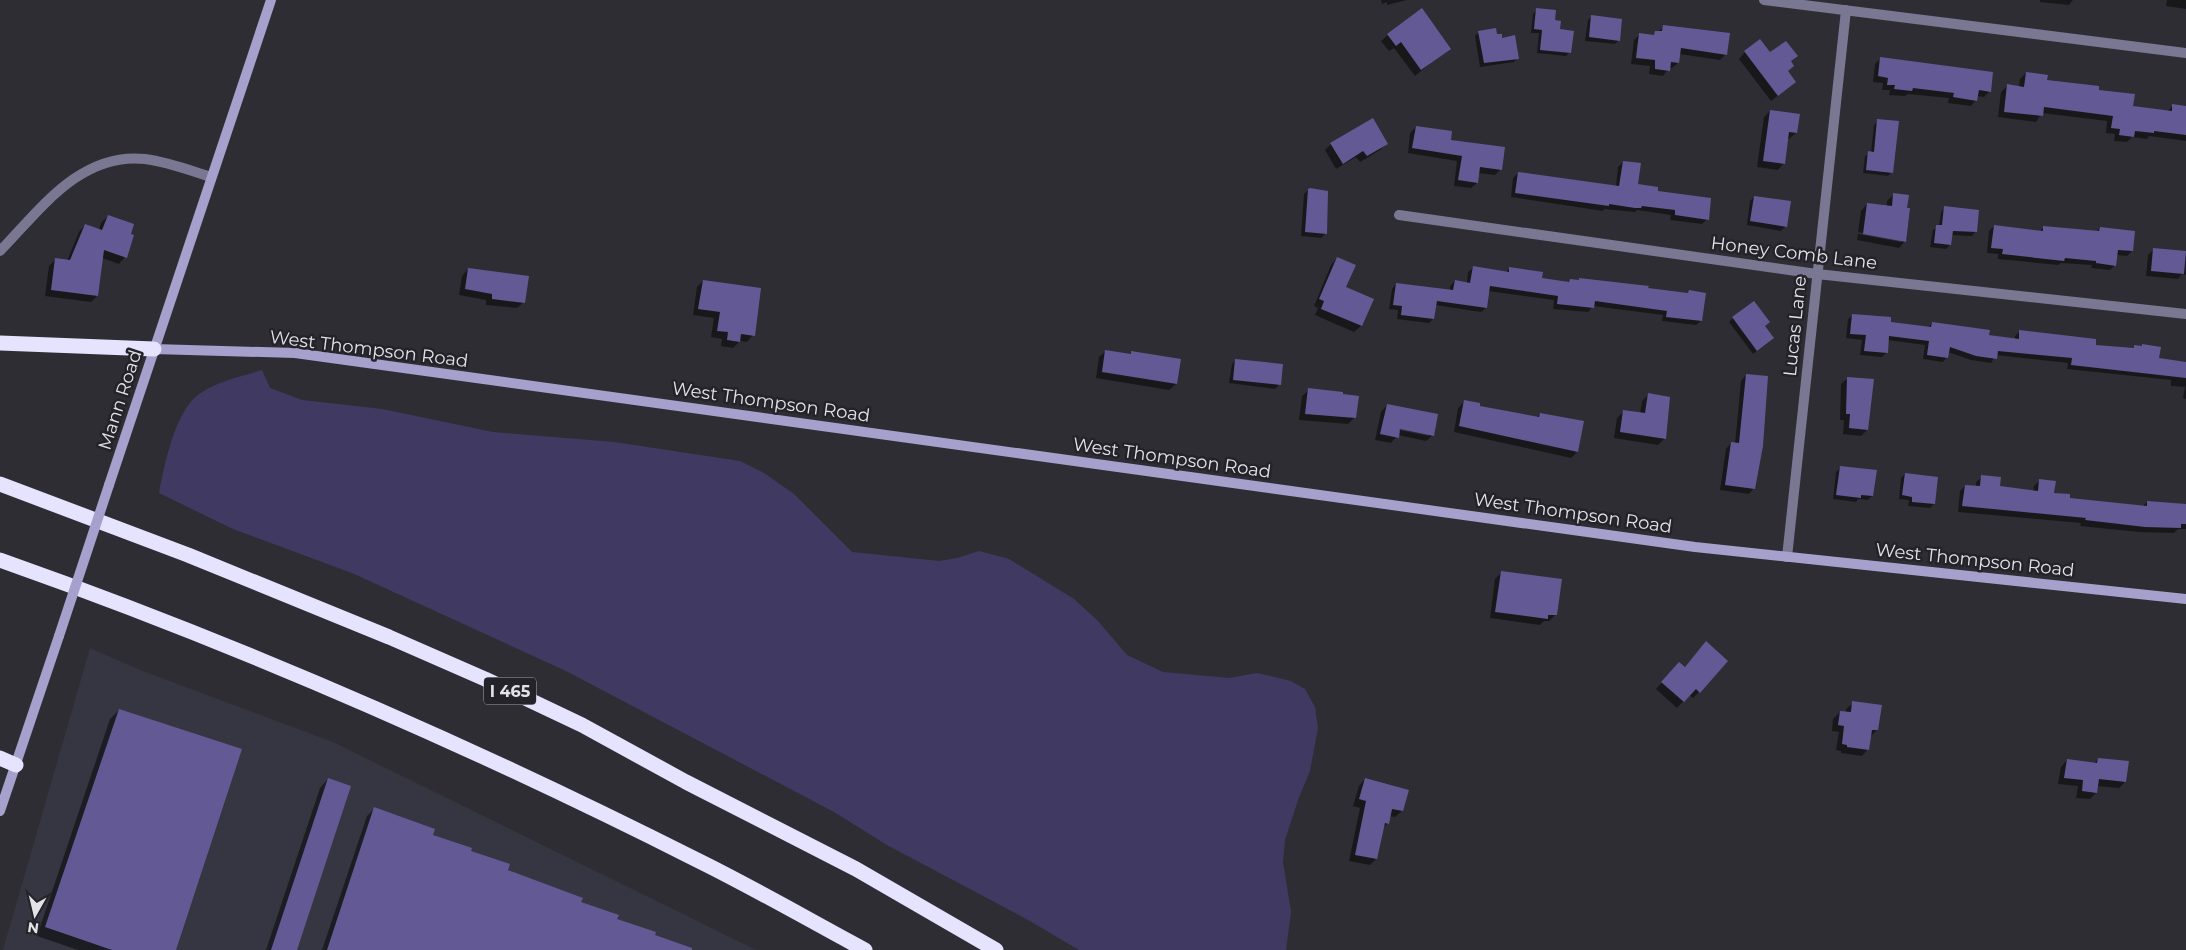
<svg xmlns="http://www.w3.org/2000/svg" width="2186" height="950" viewBox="0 0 2186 950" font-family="Montserrat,sans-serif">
<rect width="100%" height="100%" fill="#2e2d34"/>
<path fill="#363642" d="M90,648L140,670L333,742L756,950H3Z"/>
<path fill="#403a62" d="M262,370L270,388L302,400L382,409L493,432L614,442L740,461L764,473L794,494L852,552L939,561L957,558L979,551L1009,559L1074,599L1098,621L1127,655L1163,672L1229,678L1257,673L1291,681L1305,689L1315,707L1318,728L1310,771L1298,800L1285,840L1283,862L1291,912L1286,950H1079L1030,921L887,845L834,812L566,671L352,573L233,529L159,493C164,466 175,412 198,395C216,381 241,377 262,370Z"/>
<path fill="#0007" fill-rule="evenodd" d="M1381,0H1407L1387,5V2L1382,4Z
M2040,0H2073L2069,5L2040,2Z
M2167,0H2186V9L2166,6Z
M1537,10L1554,21L1570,52L1566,56L1537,53L1539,33H1531L1533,14Z
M1592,16L1619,40L1615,44L1585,41L1588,20Z
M1664,27L1726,54L1720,60L1679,54L1678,63L1672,68H1669L1663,76L1649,74L1650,66L1631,64L1634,40L1640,34L1652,36Z
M1479,32L1496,36L1518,58L1514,62L1480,67L1475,36Z
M1388,35L1449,48L1415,76L1394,48L1389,51L1381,41Z
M1745,52L1796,56L1790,62L1787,72L1788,88L1771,101L1739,59Z
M1881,58L1990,91L1984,97L1977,96L1976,100L1971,106L1948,103L1949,98L1908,94L1905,96L1889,95L1890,90H1882L1883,83L1873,82L1875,64Z
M2026,73L2046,81L2097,91L2132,108L2167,112L2173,105L2186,107V141L2149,136L2147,139L2132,137L2127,142L2114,141L2115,134L2106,133L2107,121L2042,113L2036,122L1998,117L2001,92L2007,86L2019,87L2020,79Z
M1770,111L1798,115L1796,133L1789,139H1787L1784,163L1778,170L1757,167L1764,117Z
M1878,121L1892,172L1888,176L1863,173L1865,156L1871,153L1874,125Z
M1416,127L1450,141L1503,148L1500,170L1495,175L1478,173L1477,183L1471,188L1454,186L1457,161L1408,153L1410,133Z
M1331,144H1386L1380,150L1360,162L1356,157L1336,169L1325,150Z
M1623,162L1637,185L1656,192L1707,219L1702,224L1670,220L1671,215L1637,210L1635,212L1604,209L1603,211L1511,197L1513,178L1518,173L1616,186L1618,167Z
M1308,190L1325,234L1321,238L1301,236L1304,194Z
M1894,194L1906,209L1905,241L1899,248L1857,240L1858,234L1901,242V240L1858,232L1861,211L1867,204L1887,207V201Z
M1754,197L1789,202L1785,227L1781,231L1747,225L1750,201Z
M1945,207L1976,231L1972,236L1951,235L1950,245L1946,249L1930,247L1933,230L1939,226L1941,212Z
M108,216L125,257L119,264L102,258L97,296L91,302L45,296L49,266L55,260L67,261L79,232L85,225L99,230L101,223Z
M1994,226L2039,232L2044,227L2096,232L2100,228L2132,251L2127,256L2116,255L2115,265L2110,270L2091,268L2092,265L2061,263L2058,265L1998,259V254L1987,253L1989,231Z
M2154,249L2186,253V275L2182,274L2178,279L2146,276L2148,255Z
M1337,258L1345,288L1372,299L1361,326L1354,332L1315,315L1318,308L1314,306L1331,265Z
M1473,268L1505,273L1510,268L1541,279L1567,283L1570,280L1578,281L1580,279L1687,294L1689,292L1701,321L1696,325L1662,321L1663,315L1593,306L1588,312L1553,309L1554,300L1488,291L1486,308L1481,312L1435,305L1433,319L1429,323L1397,319L1398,310L1389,309L1392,289L1396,284L1450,291V286L1455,281L1467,283L1468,272Z
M468,269L524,302L517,308L486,305V300L459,295L462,276Z
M703,281L753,335L747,342L740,341L733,348L721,346L722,339L711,337L714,318L693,315L697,287Z
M1853,315L1889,323L1928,328L1932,323L2015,340V336L2020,331L2094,346L2132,349L2135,347L2158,359L2186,363V399L2183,398L2185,387L2171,386V380L2067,369L2068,363L1996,355L1991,363L1971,360L1948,352L1947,357L1943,362L1923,359L1925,345L1888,340L1886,353L1882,357L1860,355L1862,340L1846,338L1848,319Z
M1733,318L1764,326L1769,342L1753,354L1729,322Z
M1106,351L1129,355L1132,352L1176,384L1169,390L1096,378L1099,357Z
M1236,360L1279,385L1275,389L1229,383L1232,364Z
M1746,375L1754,488L1749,494L1720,490L1726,449L1731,443L1735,444L1741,381Z
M1848,378L1867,430L1861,436L1843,434L1844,420H1840L1841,384Z
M1309,390L1355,417L1348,424L1299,420L1302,396Z
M1648,395L1665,438L1658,445L1614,438L1617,418L1624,411L1640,414L1642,401Z
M1465,401L1479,407L1536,418L1540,414L1577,452L1571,458L1454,432L1458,408Z
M1387,405L1433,435L1426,441L1398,435L1391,443L1375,440L1381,412ZM1395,426L1429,433V436L1394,429Z
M1840,468L1872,496L1868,500L1858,499L1856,502L1833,499L1836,472Z
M1905,474L1934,504L1930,508L1908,506L1909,500L1899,499L1901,478Z
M1982,477L1999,487L2033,492L2034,486L2040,480L2053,494L2069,499L2143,506L2147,502L2186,506V529H2178L2174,533L2139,532L2080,526L2081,523L1958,512L1960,491L1965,486L1976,487V482Z
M1501,573L1556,614L1549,621H1544L1540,625L1490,618L1495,579Z
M1700,649L1699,692L1693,698L1689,695L1677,708L1656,689L1673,670L1684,668Z
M1853,703L1877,730L1870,737L1868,749L1862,756L1841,753V751L1836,750L1839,732L1832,731L1833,719L1840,712L1846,713V709Z
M119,710L174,950H78L37,936L110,719Z
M2098,759L2125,782L2119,788L2097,786L2096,793L2090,799L2076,798L2078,786L2058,784L2061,767L2067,760L2094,764Z
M328,779L296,950H266L320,788Z
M1365,779L1407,790L1402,811L1395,817L1389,816L1388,823L1383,828L1376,859L1370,865L1349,861L1360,808L1353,806L1359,786Z
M375,808L616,920L690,950H322L367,816Z"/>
<path fill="#635a95" d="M1422,8L1451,49L1421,70L1401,42L1396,46L1387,34Z
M1536,8L1556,10L1555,20L1561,21L1560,29L1574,31L1571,53L1540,50L1542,30L1534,29Z
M1591,15L1622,19L1620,41L1589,37Z
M1663,25L1730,33L1727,55L1681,48L1679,63L1671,62L1670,71L1655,69V60L1636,58L1639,33L1654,35L1655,31H1662Z
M1496,28L1497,34H1502V38L1515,35L1519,59L1484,63L1478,31Z
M1760,39L1770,52L1786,41L1798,56L1791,61L1794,66L1788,71L1796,82L1778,96L1744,51Z
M1880,57L1993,72L1991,92L1979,90L1977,101L1953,97L1954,93L1913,88L1912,91L1894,89L1895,85H1887L1888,78L1878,76Z
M2026,72L2048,75L2047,80L2099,86V90L2135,94L2133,106L2172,111V104L2186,106V135L2154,131V133L2135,131L2134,137L2119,135L2120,129L2111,128L2113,116L2044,107L2043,116L2004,112L2007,84L2024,87Z
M1770,110L1800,114L1797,133L1789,132L1785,164L1763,161Z
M1373,118L1388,144L1367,156L1363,151L1343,164L1330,143Z
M1877,119L1899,121L1893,173L1866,170L1868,151L1874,152Z
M1416,126L1452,131L1451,140L1505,147L1502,170L1480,167L1478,183L1458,180L1462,156L1412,148Z
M1623,161L1641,163L1638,184L1658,187V191L1711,198L1709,220L1675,215V210L1642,206L1641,208H1635L1609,204V206L1515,193L1518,172L1619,186Z
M1310,188L1328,191L1327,234L1305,232L1308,189Z
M1893,193L1909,195L1907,208H1910L1906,242L1863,234L1867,203L1892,206Z
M1754,196L1791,201L1787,227L1750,221Z
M1944,206L1979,210L1977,232L1953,231L1951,245L1934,243L1936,225H1942Z
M108,215L134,224L131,234L134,235L127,258L104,250L98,296L51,290L55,258L70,260L85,224L102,230Z
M1994,225L2043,231V226L2099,231L2100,227L2135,231L2133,251L2118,250L2116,266L2096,263V261L2065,258L2064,261L2002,254L2003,249L1991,248Z
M2153,248L2186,251L2184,274L2151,271Z
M1337,257L1356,265L1346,287L1374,299L1362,326L1321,309L1324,301L1319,299Z
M1473,266L1509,272V267L1543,272L1542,278L1569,282L1570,279L1579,280V278L1649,286L1648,288L1688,293L1689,290L1706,293L1702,321L1666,317L1667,311L1595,301L1594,308L1557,304L1558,296L1490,286L1487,308L1437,301L1434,319L1401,315L1402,306L1393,305L1396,283L1453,290L1455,280L1470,283Z
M468,268L529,276L525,303L492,299V294L465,289Z
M703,280L761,288L755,336L741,334L740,342L727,340L728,332L717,331L720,312L698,309Z
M1754,301L1770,322L1765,326L1774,338L1757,351L1732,317Z
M1852,314L1891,317V322L1931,327L1932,322L1990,330L1989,335L2019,339V330L2096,339V345L2134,348V345L2142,346V344L2161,347L2159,358L2186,362V378L2071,365L2072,358L1998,351L1997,359L1976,356L1950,347L1948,358L1927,355L1929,341L1889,336L1888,353L1864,351L1866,335L1850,334Z
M1105,350L1131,354V351L1181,359L1177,384L1102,372Z
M1235,359L1283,364L1281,385L1233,380Z
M1746,374L1768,376L1763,446L1755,489L1725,485L1731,442L1739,443Z
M1847,377L1874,379L1868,430L1849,428L1850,414H1846Z
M1308,388L1343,392V394L1359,396L1356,418L1305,414Z
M1648,393L1670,397L1666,439L1620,432L1623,410L1645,413Z
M1464,400L1480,403V406L1539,417L1540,413L1584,421L1578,452L1459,426Z
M1387,404L1438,414L1434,436L1400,429L1399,438L1380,434Z
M1840,466L1877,470L1873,496L1861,495V498L1836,495Z
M1905,473L1938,477L1935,504L1912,502V497L1902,495Z
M1981,475L2001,477L2000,486L2038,491L2039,479L2056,481L2054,493L2070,494V498L2147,506V501L2186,504V524H2181V528L2145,527L2085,520L2086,518L1962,506L1965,485L1980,486Z
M1501,571L1562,579L1557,615H1548V619L1495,612Z
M1706,641L1728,661L1700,693L1696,689L1684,702L1661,682L1679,662L1685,667Z
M1852,701L1882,705L1878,730H1872L1869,750L1847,747V745L1842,744L1844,726L1838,725L1840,711L1851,712Z
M119,709L242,749L176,950H112L45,927Z
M2098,758L2129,761L2126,782L2099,779L2097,793L2082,791L2083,780L2064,778L2067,759L2097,763Z
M328,778L351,786L297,950H271Z
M1365,778L1409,790L1403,811L1392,809L1389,824L1385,823L1377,859L1355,855L1366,801L1359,799Z
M374,807L435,829L433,835L472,848L471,851L510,864L508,870L583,898L581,902L619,915L617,919L656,932L655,935L692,948V950H327Z"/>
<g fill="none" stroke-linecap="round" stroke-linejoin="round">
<path stroke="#7a7793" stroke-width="10" d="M1764,0L2186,53
M1399,215L1817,274L2186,314
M0,251C40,210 80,152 145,159C168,162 189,170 211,177
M1787,557L1846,10"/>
<path stroke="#a5a0cc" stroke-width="10" d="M154,349L295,353L1695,547L2186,599
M109,485L271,0
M0,811L59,636"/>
<path stroke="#e5e3fe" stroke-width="15" d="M0,343L154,349
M0,484L188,555L389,637L485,679L582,725L686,782L856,869L996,950
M0,560C238,644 471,746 697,860C754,888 809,920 865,950
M0,758L16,765"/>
<path stroke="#a5a0cc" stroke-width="10" d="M59,636L109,485"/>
</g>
<g text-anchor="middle" stroke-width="5" stroke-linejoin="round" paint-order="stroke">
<rect fill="#24232a" stroke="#a9a9ae" stroke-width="1" x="484" y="677.5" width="52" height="27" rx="4"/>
<g font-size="16" font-weight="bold" fill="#e2e2e7">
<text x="510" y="697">I 465</text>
</g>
<g font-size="18" fill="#e2e2e7" stroke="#24232a">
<text transform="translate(1794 253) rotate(7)" y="6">Honey Comb Lane</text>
<text transform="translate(1795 326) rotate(-84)" y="6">Lucas Lane</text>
<text transform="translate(369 349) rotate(7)" y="6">West Thompson Road</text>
<text transform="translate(120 400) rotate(-72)" y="6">Mann Road</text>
<text transform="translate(771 402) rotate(8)" y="6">West Thompson Road</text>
<text transform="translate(1172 458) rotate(8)" y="6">West Thompson Road</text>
<text transform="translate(1573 513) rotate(8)" y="6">West Thompson Road</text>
<text transform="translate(1975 560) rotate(6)" y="6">West Thompson Road</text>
</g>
</g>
<g transform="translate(35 915) rotate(188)" stroke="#24232a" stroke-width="4" paint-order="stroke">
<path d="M0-4L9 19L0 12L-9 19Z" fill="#e2e2e7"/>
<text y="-8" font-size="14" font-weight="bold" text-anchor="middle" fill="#e2e2e7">N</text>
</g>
</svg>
